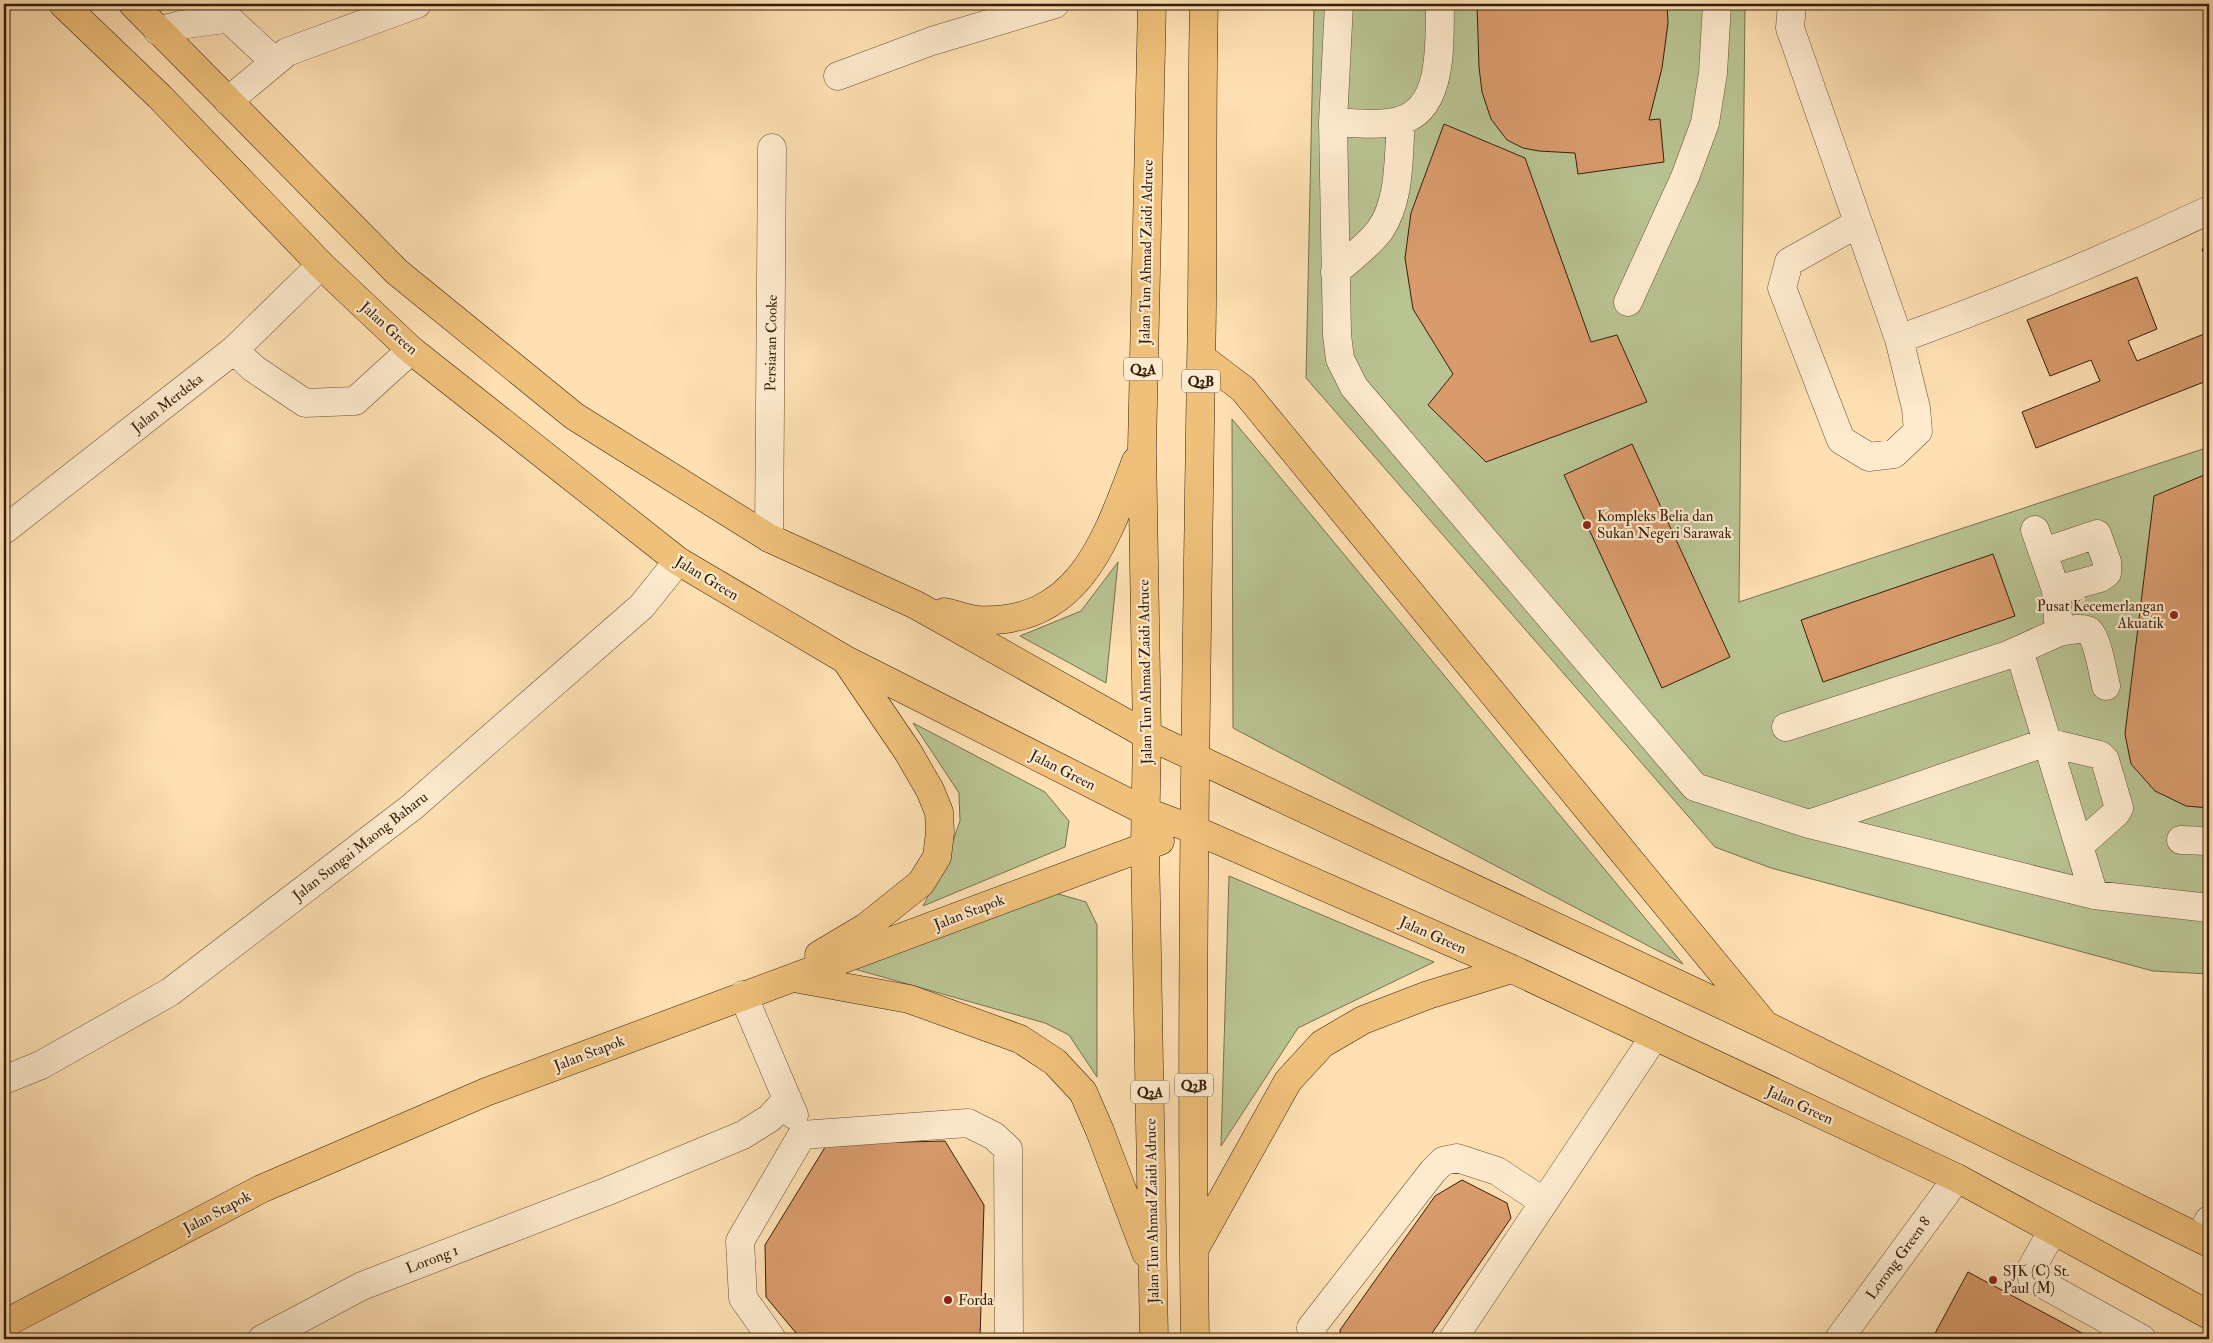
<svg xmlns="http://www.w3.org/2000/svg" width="2213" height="1343" viewBox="0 0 2213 1343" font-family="'IM FELL Double Pica',serif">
<rect width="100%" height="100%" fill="#fee0b3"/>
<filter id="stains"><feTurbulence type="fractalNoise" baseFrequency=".004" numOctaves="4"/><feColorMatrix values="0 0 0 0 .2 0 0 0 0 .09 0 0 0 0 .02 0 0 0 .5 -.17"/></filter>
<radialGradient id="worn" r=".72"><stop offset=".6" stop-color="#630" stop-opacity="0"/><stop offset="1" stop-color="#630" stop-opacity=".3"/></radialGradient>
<path fill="#b9c392" stroke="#78704e" d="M1314,4H1745L1739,602L2209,447V974L2153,971L1771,868L1715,847L1306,378Z
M1232,419L1683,964L1233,728Z
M1118,562L1106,683L1020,636L1081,611Z
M913,723L1045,792L1069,821L1065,847L923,906L947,858L960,821L959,793Z
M1229,876L1434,962L1298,1028L1221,1146Z
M1055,893L1086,902L1097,925V1077L1069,1035L1045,1023L844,966Z"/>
<path fill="#d99b6c" stroke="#361d0a" d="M1477,4H1667L1668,23L1662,68L1649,120L1660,119L1664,162L1578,174L1575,153L1539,151L1523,148L1507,140L1491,119L1482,92L1479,67Z
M1444,124L1525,158L1591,342L1617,335L1647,402L1486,462L1428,405L1453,374L1413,309L1405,258L1411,213Z
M2209,246V267L2202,249Z
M2137,277L2157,329L2128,341L2137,361L2209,332V380L2036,448L2022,412L2100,381L2091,360L2050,376L2027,320Z
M1632,444L1730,657L1662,688L1564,475Z
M2209,473V808L2186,806L2155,791L2131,764L2125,734L2154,496Z
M1993,554L2015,616L1823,682L1801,620Z
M945,1141L984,1205L980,1339H801L766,1297L765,1245L827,1144Z
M1462,1180L1507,1203L1511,1218L1428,1339H1340V1330L1435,1196Z
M1968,1272L2093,1339H1932Z"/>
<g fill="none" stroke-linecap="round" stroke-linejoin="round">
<g stroke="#684e34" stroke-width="29">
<path id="minor" d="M1339,4L1333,122L1337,335L1340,359L1354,387L1695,787L1809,824L2094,895L2209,908
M1792,4L1790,28L1899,339C2004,301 2108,258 2209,210
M158,31L180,25L225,19L232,22L275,62
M838,76L932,41L1055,4
M228,101L287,52L417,4
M1333,122C1354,123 1377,126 1398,121C1445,111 1439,40 1440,4
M1857,224L1789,262L1782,288L1841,440L1869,457L1894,454L1918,431L1916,408L1899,339
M1335,272C1349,260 1370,244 1380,230C1401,200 1398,156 1401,121
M1628,302L1685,177L1705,123L1713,73L1717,4
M234,350L253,368L305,403L355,401L411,350
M4,530L234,350L321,265
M769,538L772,148
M2044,552L2097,534L2107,562V573L2100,578L2056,590
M2059,632C2067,631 2079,627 2087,630C2097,633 2103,674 2106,686
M2019,650L2059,632L2056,590L2035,530
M1786,727L2008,655L2019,650L2094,895
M1809,824L2047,742L2100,755L2105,760L2119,808L2116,813L2079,846
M2181,840L2209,841
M743,995L794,1115
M4,1080L41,1065L170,992L412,807L642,606L678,561
M2053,1230L2031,1269L2032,1278L2142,1339
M2200,1238L2209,1220
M262,1339L362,1286L608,1191L743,1135L770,1118L787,1099
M772,1339L743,1298L740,1241L802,1135L968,1123L994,1136L1008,1149L1009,1339
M1314,1339L1311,1328L1433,1171L1443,1161L1457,1158L1497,1171L1544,1202
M1453,1339L1654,1037
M1839,1339L1957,1178"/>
</g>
<g stroke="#361d0a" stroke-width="29">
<path id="major" d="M63,4L160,97L321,265L411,350L678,561L846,660L1147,812L1195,830L1512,969L1957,1178L2209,1315
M133,4L397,272L574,416L769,538L916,605L1147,735L1765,1025L2209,1243
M1152,4L1142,448L1147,735L1145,845L1154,1339
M1202,358L1243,389L1761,1020
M944,612C955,614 967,619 978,620C1079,625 1106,540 1136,461
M819,955L866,927L921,883L937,857L940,832L939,812L930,790L908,752L847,662
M794,978L909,999L1020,1039L1055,1062L1083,1092L1100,1131L1146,1253
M1194,1250L1288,1081L1322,1044L1363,1020L1428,995L1512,969
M4,1324L261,1189L486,1092L1160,841
M1195,1339C1190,1015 1196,690 1201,366C1204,245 1201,125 1204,4"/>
</g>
<use href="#minor" stroke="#feebce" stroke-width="28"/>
<use href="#major" stroke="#efc07a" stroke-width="28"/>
</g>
<g fill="#8f2418" stroke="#feebce" stroke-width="2">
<circle cx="1587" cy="525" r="5"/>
<circle cx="2174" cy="615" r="5"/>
<circle cx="1993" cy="1280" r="5"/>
<circle cx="948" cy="1300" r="5"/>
</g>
<g text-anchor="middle" stroke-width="4.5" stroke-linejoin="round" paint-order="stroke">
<g fill="#feebce" stroke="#725b45" stroke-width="1">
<rect x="1124" y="357.5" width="38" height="23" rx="4"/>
<rect x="1182" y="369.5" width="38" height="23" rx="4"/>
<rect x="1175" y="1073.5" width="38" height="23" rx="4"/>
<rect x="1131" y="1080.5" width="38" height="23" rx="4"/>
</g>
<g font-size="14" font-weight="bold" fill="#361d0a">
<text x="1143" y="374">Q3A</text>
<text x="1201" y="386">Q3B</text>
<text x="1194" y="1090">Q3B</text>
<text x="1150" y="1097">Q3A</text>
</g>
<g font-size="15" fill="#361d0a" stroke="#feebce">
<text transform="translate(1146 252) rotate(-89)" y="5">Jalan Tun Ahmad Zaidi Adruce</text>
<text transform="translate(389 328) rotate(42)" y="5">Jalan Green</text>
<text transform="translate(771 343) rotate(-89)" y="5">Persiaran Cooke</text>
<text transform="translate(167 403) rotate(-38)" y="5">Jalan Merdeka</text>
<text transform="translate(707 578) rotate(31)" y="5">Jalan Green</text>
<text transform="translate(1145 672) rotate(-91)" y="5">Jalan Tun Ahmad Zaidi Adruce</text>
<text transform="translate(1063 770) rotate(27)" y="5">Jalan Green</text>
<text transform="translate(360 846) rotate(-38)" y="5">Jalan Sungai Maong Baharu</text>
<text transform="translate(969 912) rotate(-21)" y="5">Jalan Stapok</text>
<text transform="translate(1433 935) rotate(24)" y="5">Jalan Green</text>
<text transform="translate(589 1053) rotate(-21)" y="5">Jalan Stapok</text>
<text transform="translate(1800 1105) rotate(25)" y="5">Jalan Green</text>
<text transform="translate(1152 1211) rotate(-91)" y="5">Jalan Tun Ahmad Zaidi Adruce</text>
<text transform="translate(217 1212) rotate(-28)" y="5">Jalan Stapok</text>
<text transform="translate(1898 1258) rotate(-54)" y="5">Lorong Green 8</text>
<text transform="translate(432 1259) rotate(-21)" y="5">Lorong 1</text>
</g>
<g font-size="15" fill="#361d0a" stroke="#feebce" text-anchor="start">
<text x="1597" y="521">Kompleks Belia dan<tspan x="1597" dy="17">Sukan Negeri Sarawak</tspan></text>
<text x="2164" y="611" text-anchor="end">Pusat Kecemerlangan<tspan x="2164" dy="17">Akuatik</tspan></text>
<text x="2003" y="1276">SJK (C) St.<tspan x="2003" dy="17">Paul (M)</tspan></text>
<text x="958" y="1305">Forda</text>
</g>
</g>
<rect width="2213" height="1343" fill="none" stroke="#fee0b3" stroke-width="20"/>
<rect x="5" y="5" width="2203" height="1333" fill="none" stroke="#361d0a" stroke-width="2.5"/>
<rect x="10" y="10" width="2193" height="1323" fill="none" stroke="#361d0a"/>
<rect width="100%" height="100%" filter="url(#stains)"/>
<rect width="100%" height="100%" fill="url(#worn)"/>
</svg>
